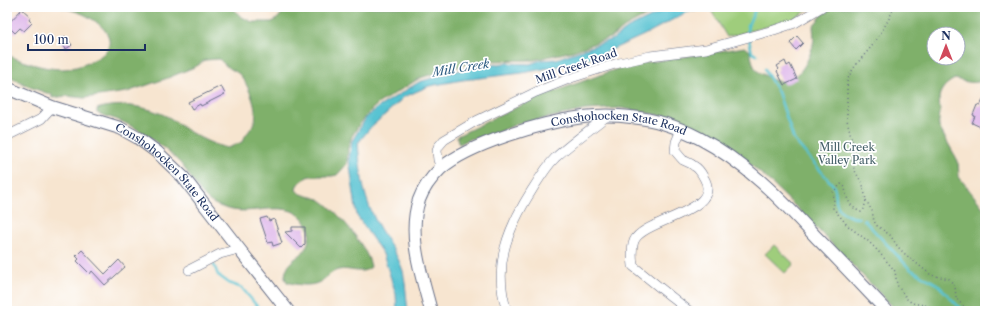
<svg xmlns="http://www.w3.org/2000/svg" width="992" height="318" viewBox="0 0 992 318" font-family="'Libre Caslon Text',serif">
<rect width="100%" height="100%" fill="#fff"/>
<filter id="ink" filterUnits="userSpaceOnUse"><feTurbulence type="fractalNoise" baseFrequency=".025" numOctaves="2"/><feDisplacementMap in="SourceGraphic" scale="8" xChannelSelector="R" yChannelSelector="G"/><feConvolveMatrix kernelMatrix="1 2 1 2 8 2 1 2 1" color-interpolation-filters="sRGB"/></filter>
<filter id="wash" filterUnits="userSpaceOnUse"><feTurbulence type="fractalNoise" baseFrequency=".012" numOctaves="4" result="noise"/><feDisplacementMap in="SourceGraphic" scale="16" xChannelSelector="R" yChannelSelector="G"/><feGaussianBlur stdDeviation="0.9" result="paint"/><feColorMatrix in="noise" values="0 0 0 0 0 0 0 0 0 0 0 0 0 0 0 0 0 1.4 0 .05"/><feComposite in="paint" operator="in"/></filter>
<g filter="url(#wash)">
<rect width="100%" height="100%" fill="#f7e5d0"/>
<path fill="#9fcd7b" stroke="#5d7e6c" d="M709,7H813L792,20L727,37Z
M774,245L794,264L785,273L765,254Z"/>
<path fill="#7fb06b" stroke="#4d7064" fill-rule="evenodd" d="M60,7H232L240,16L252,22H272L277,19L288,7H667L657,10L625,27L612,37L573,51L534,60L486,61L463,65L420,78L379,103L372,109L359,125L352,136L348,148L347,164L337,175L332,176H311L307,177L297,185L296,190C301,196 311,196 319,199C335,207 369,249 371,267C361,276 350,267 338,270C331,272 326,278 320,282C310,287 297,285 287,282L285,278C285,274 286,270 288,266C291,260 299,257 303,252C308,246 312,233 308,226C291,193 250,220 222,207C216,205 208,201 204,196C195,187 190,174 181,164C170,152 146,133 131,126C121,120 108,117 97,113V109C118,102 145,106 164,115C172,118 178,124 185,129C198,137 213,145 228,148L242,142C245,134 253,128 255,121C258,109 248,83 239,74C237,72 234,71 231,69C227,67 223,63 219,59L205,60L197,66L165,79L127,92L84,98L66,96L52,98V95L30,87L7,75V55C25,62 40,68 60,69C71,69 82,66 92,61C124,46 106,25 83,14C76,11 67,9 60,7Z
M834,7H985V45L984,49C986,77 990,89 955,79C948,82 940,89 939,98C939,102 940,107 940,111C940,116 938,121 939,127L958,161L959,177L985,210V311H897L795,206L766,178L738,154L696,130L658,115L621,108L586,110L517,124L489,136L469,139L460,144L458,143L457,136L534,99L625,66L745,47L750,51C751,55 752,61 754,66C756,72 763,74 768,77C794,94 811,60 814,39C814,35 813,30 813,26L823,14ZM934,34H958V58H934Z"/>
<path fill="#58c3d2" stroke="#3a7998" d="M674,7H706L685,13L644,35L600,55L570,64L522,73L462,80L429,86L404,97L389,111L370,128L358,143C360,167 362,192 373,215C381,234 397,251 403,271C406,284 406,298 408,311H397L396,294L383,254L357,216L349,159L352,141L366,118L377,108L419,82L456,71L505,63L530,64L541,60L556,59L613,39L628,28L659,13Z"/>
<g fill="none" stroke-linecap="round" stroke-linejoin="round">
<path stroke="#58c3d2" stroke-width="2.5" d="M748,35C745,26 753,16 756,8L759,7
M749,39L752,53L757,55
M765,69L766,72L778,92L794,140L833,185C837,192 835,193 836,200C837,211 848,218 859,218
M864,220L910,269L937,284L963,311
M214,265L218,275L229,283L242,288L261,311"/>
</g>
<g id="blocks">
<path fill="#dcb1e8" d="M22,9L31,17L29,20L32,23L24,31L20,28L15,33L7,25Z
M65,36L72,45L66,49L59,40Z
M797,36L803,43L796,50L790,43Z
M785,61L787,66L790,64L797,79L784,85L777,71L779,69L777,66Z
M221,86L225,94L201,106L200,104L192,109L188,102Z
M985,96V129L972,123L975,116L973,115L977,105L980,106Z
M267,217L269,221L274,219L282,243L273,246L272,242L268,243L260,219Z
M292,227H305V244L301,248L285,232L292,231Z
M82,250L105,274L119,260L125,267L105,285L92,271L90,274L77,261L79,259L76,256Z"/>
</g>
</g>
<g filter="url(#ink)">
<use href="#blocks" fill-opacity="0" stroke="#686f86" stroke-width="1"/>
<g fill="none" stroke-linecap="round" stroke-linejoin="round">
<g stroke="#686f86" stroke-width="10">
<path id="minor" d="M681,130L676,142L675,151C678,154 680,157 683,160C687,162 691,163 694,166C698,168 702,174 704,178C724,212 643,219 634,241C631,249 632,258 633,266L689,311
M7,136L41,119L52,107
M441,168L438,160L437,151L438,147L444,140L476,121L536,92L571,78L615,64L650,56L706,49L774,30L795,23L822,7
M189,270L220,254L239,249
M507,311C492,266 508,228 532,190C539,179 546,167 555,158C571,143 590,130 607,116"/>
</g>
<g stroke="#686f86" stroke-width="14">
<g id="major">
<path id="s1" d="M7,88L52,107L120,128L138,138L157,152L183,177L239,249L288,311"/>
<path id="s2" d="M431,311C422,276 407,236 419,200C423,189 431,178 440,169C470,143 544,122 583,117C599,115 615,115 631,117C655,119 678,127 699,138C745,162 781,199 816,237C840,261 863,286 887,311"/>
</g>
</g>
<path stroke="#686f86" stroke-width="1.5" stroke-dasharray="1 3" stroke-linecap="butt" d="M627,7H629
M894,7C889,21 880,34 872,46C863,57 851,68 847,82V120L854,148L852,163L855,171L863,185L866,200L864,209L861,212C850,208 846,198 845,187L841,184L833,192L834,202L833,208L848,226L868,241L878,251L895,271L897,285L907,299L912,303L929,306L936,311
M866,200L872,211L874,221L876,225L890,235L898,247L906,255L931,275L949,279L955,286L956,298L968,311"/>
<use href="#minor" stroke="#fff" stroke-width="9"/>
<use href="#major" stroke="#fff" stroke-width="12"/>
</g>
</g>
<g text-anchor="middle" stroke-width="3.5" stroke-linejoin="round" paint-order="stroke">
<g font-size="11" fill="#1b2f5e" stroke="#fff">
<text transform="translate(576 66) rotate(-19)" y="4">Mill Creek Road</text>
<text dy="4" stroke="none"><textPath href="#s2" startOffset="341">Conshohocken State Road</textPath></text>
<text dy="4" stroke="none"><textPath href="#s1" startOffset="185">Conshohocken State Road</textPath></text>
</g>
<g font-size="11" fill="#435e67" stroke="#fff">
<text x="847" y="151">Mill Creek<tspan x="847" dy="13">Valley Park</tspan></text>
</g>
<g font-size="12" font-style="italic" fill="#2d5b81" stroke="#fff">
<text transform="translate(461 68) rotate(-9)" y="4">Mill Creek</text>
</g>
</g>
<rect width="992" height="318" fill="none" stroke="#fff" stroke-width="24"/>
<g transform="translate(946 46)"><circle r="19" fill="#ffffff" stroke="#a4acbf"/>
<path d="M0-3L7 15L0 10L-7 15Z" fill="#d1495b"/>
<text y="-6" font-size="11" font-weight="bold" text-anchor="middle" fill="#1b2f5e">N</text>
</g>
<path d="M28 44v6h117v-6" fill="none" stroke="#1b2f5e" stroke-width="2"/>
<text x="34" y="44" font-size="12" fill="#1b2f5e" stroke="#ffffff" stroke-width="3" paint-order="stroke">100 m</text>
</svg>
